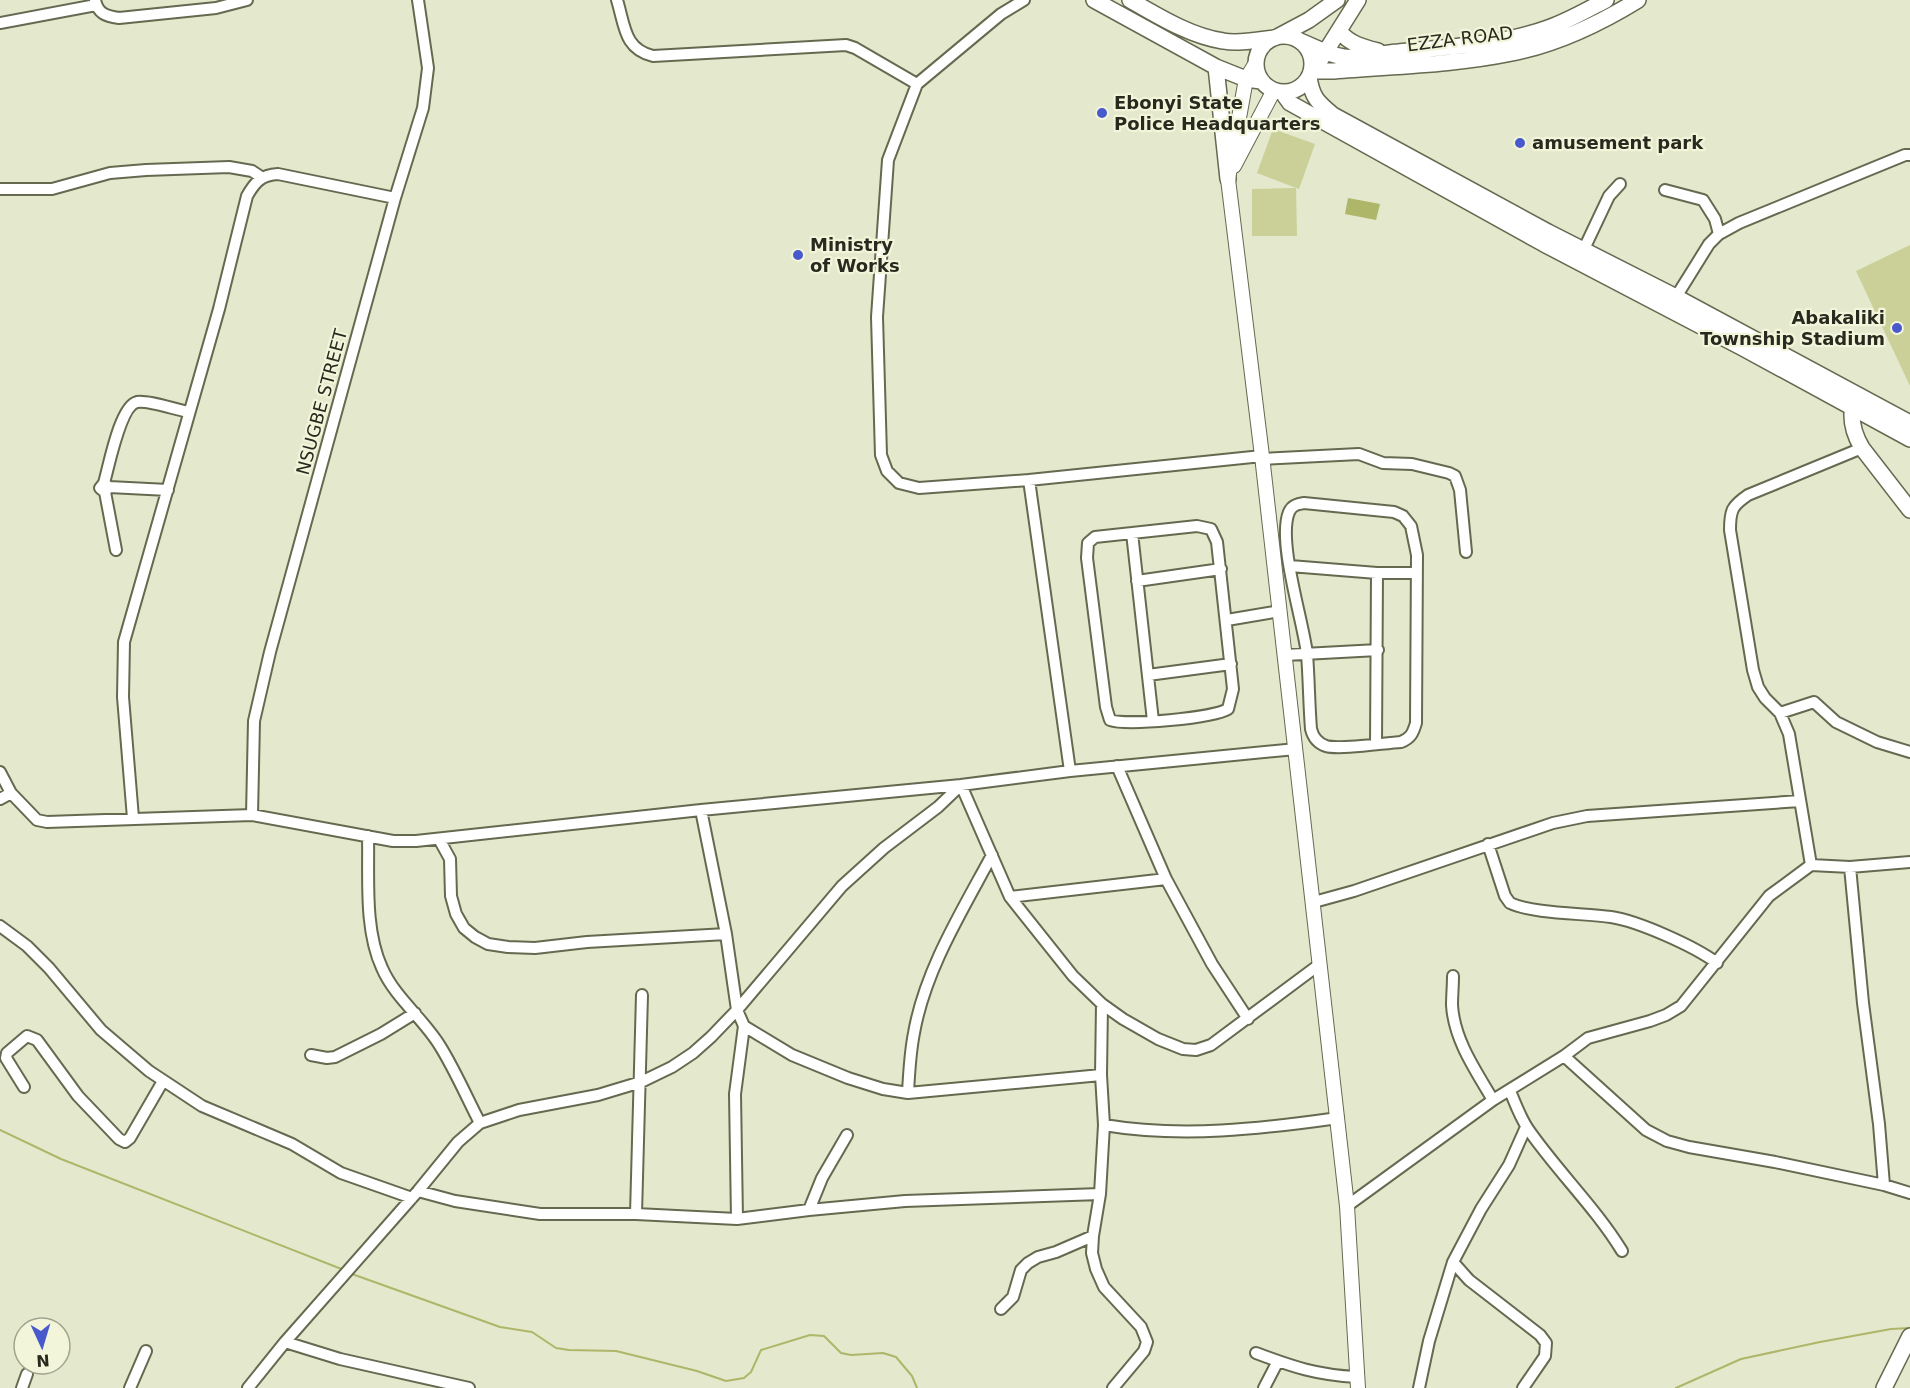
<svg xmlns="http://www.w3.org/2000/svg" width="1910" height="1388" viewBox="0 0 1910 1388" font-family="'DejaVu Sans',sans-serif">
<rect width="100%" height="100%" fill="#e4e8cc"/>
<path fill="#cad098" d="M1273,129L1315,144L1299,189L1257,173Z
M1296,188L1297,236H1252V189Z
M1910,245V386L1856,271Z"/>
<path fill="#aeb669" d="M1348,198L1380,204L1376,220L1345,214Z"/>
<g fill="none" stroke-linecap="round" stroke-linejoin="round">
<path stroke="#aeb669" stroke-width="2" d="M0,1130L61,1159L344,1270
M352,1274L500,1327L532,1332L556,1348L569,1350L616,1351L697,1371L726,1381L744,1378L751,1372L761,1350L810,1335L824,1336L841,1353L851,1355L883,1353L896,1357L912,1376L917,1388
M1676,1388L1741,1359L1820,1342L1891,1329L1910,1328"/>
<g stroke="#666950" stroke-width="14">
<path id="minor" d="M95,0C98,14 106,16 119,18L216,8L247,0
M617,0C625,26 624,49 653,56L846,45L855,48L917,84
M1024,0L1001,14L917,84L888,160L877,317L881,455L887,471L899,483L919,488L1029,480L1262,456
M0,23L96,5
M0,189H52L110,173L146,170L229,167L252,171L261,177
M1665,190L1703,200L1715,219L1719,234
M1583,251L1609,196L1620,184
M1676,297L1709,244L1719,234L1739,223L1905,155H1910
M1262,459L1359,454L1383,463L1412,464L1449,473L1455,476L1460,490L1466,552
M1029,480L1070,771
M104,483C109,466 120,406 137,402C149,400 176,410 189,412
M109,487L105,492L100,488L104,483L109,487L168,490
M105,492L116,550
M1304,503L1394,512L1403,516L1411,526L1417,555L1416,723C1413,733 1411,738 1401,742C1384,743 1339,750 1326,746C1317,743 1313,737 1311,729C1309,704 1309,679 1307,654C1303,620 1277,541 1289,512C1292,505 1298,504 1304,503Z
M1197,526L1211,529L1217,542L1233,689L1228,709C1213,718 1127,726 1110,720L1106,707L1087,558L1088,543L1095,537Z
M1132,533L1153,721
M1290,566L1377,573H1417
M1137,581L1221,569
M1227,620L1280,611
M1285,655L1378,650
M1148,675L1231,664
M1780,713L1814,702L1836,722L1877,742L1910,752
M1376,744L1377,573
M1117,766L1166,879L1212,964L1248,1019
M0,772L11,793
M0,799L11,793L37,820L47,822L252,815L393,841H416L701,810L961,785L1070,771L1296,749
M701,810L726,934L737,1010L744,1026L792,1055L848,1078L883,1089L908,1093L1101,1075
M252,815L254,721L270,652L395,198L423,108L428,68L418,0
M133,818L123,697L124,642L219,309L247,196C255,182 261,175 278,174L395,198
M368,836C369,878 364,929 382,968C395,998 423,1018 440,1046C455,1070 467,1098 480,1123
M439,839L450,859L451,896L456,914L464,928L475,937L488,944L508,947L535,948L587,942L726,934
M1488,844L1505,896L1510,903C1534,914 1583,913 1611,917C1638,921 1694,946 1717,963
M1811,865L1789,734L1780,713L1765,698L1758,687L1753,670L1730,530C1730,510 1732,506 1748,495L1862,448
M1850,867L1863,1003L1879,1124L1884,1185
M1010,897L1166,879
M1314,902L1354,891L1553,823L1587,816L1800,801
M0,926L27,946L49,968L101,1030L149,1071L202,1106L292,1144L341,1173L412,1198
M1453,976C1453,986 1452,996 1452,1005C1454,1040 1476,1071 1493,1100
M1102,1004L1101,1075L1104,1125C1181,1138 1261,1129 1338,1118
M311,1055L327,1058L335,1057L381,1034L415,1013
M1564,1056L1646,1130L1667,1141L1689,1147L1775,1162L1884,1185L1910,1193
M24,1087L6,1058L7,1053L27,1036L37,1040L78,1096L119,1139L125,1142L130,1138L163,1081
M1510,1091C1515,1103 1520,1117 1528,1129C1557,1171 1595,1207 1622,1251
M908,1093C909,1073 910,1053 914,1033C925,970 962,911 992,855
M1104,1125L1100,1194L1093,1236L1092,1253L1096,1269L1104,1287L1141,1327L1147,1342L1144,1351L1113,1388
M418,1191L455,1201L540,1214H636L737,1219L809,1210L905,1201L1100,1194
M1347,1206L1493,1100L1564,1056L1588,1038L1650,1021L1666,1015L1681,1006L1769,896L1811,865L1850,867L1910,862
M809,1210L822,1178L847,1135
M636,1214L642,995
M737,1219L735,1094L744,1026
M1453,1262L1469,1280L1540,1335L1546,1343L1545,1356L1523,1388
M1001,1309L1013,1297L1021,1270L1028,1263L1038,1257L1056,1252L1093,1236
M285,1342L418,1191L458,1142L480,1123L519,1110L598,1095L641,1082L672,1067L693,1053L711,1037L737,1010L842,886L884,848L938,807L961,785L1010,897L1073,976L1102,1004L1123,1019L1158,1039L1183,1049L1196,1050L1211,1045L1320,964
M1256,1353C1293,1367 1317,1375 1357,1377
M22,1388L27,1374
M130,1388L146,1351
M248,1388L285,1342L340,1359L469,1388
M1264,1388L1278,1361
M1419,1388L1429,1341L1453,1262L1481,1209L1509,1165L1526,1127"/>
</g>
<g stroke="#666950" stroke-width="16">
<path id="tertiary" d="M1256,63L1246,79L1228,179L1262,456L1347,1206L1358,1388
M1234,166L1274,90"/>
</g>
<g stroke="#666950" stroke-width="18">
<path id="secondary" d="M1094,0L1216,67L1246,79L1261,81
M1130,0C1158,16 1190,36 1223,41C1239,44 1257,40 1274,38
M1339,31C1350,44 1362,47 1378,51
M1279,36L1309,20L1337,0
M1256 64a28 28 0 1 1 56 0a28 28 0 1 1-56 0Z
M1300,41C1315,47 1328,55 1344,57C1362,59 1380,53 1398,52C1448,47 1501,45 1548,28C1568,21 1587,10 1606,0
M1321,59L1358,0
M1216,67L1228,179
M1311,71H1334C1393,66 1454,65 1512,53C1557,44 1599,24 1638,0
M1309,77C1312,97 1317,102 1333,115L1548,232L1676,297L1910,423
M1282,92L1290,103L1544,244L1743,348L1910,439
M1854,400C1849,418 1853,433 1862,448L1910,510
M1884,1388L1910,1336"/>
</g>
<use href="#minor" stroke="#fff" stroke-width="10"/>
<use href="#tertiary" stroke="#fff" stroke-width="14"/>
<use href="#secondary" stroke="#fff" stroke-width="15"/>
</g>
<g fill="#4859cd" stroke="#f2f5d9" stroke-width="2">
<circle cx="1102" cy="113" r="6"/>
<circle cx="1520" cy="143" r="6"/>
<circle cx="798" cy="255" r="6"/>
<circle cx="1897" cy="328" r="6"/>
</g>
<g text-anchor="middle" stroke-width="4.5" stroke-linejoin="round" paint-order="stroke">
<g font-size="18" fill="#292a1f" stroke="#f2f5d9">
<text transform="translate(1460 39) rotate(-7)" y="6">EZZA ROAD</text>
<text transform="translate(322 402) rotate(-75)" y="6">NSUGBE STREET</text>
</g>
<g font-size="18" font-weight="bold" fill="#292a1f" stroke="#f2f5d9" text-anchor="start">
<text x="1114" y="109">Ebonyi State<tspan x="1114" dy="21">Police Headquarters</tspan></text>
<text x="1532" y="149">amusement park</text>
<text x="810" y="251">Ministry<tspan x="810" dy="21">of Works</tspan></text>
<text x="1885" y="324" text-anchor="end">Abakaliki<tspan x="1885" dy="21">Township Stadium</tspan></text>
</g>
</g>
<g transform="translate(42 1346) rotate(176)"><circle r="28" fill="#f2f5d9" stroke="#a2a48f" stroke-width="1.5"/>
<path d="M0-4.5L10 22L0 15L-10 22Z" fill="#4859cd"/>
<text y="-9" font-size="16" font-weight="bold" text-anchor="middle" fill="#292a1f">N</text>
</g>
</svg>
